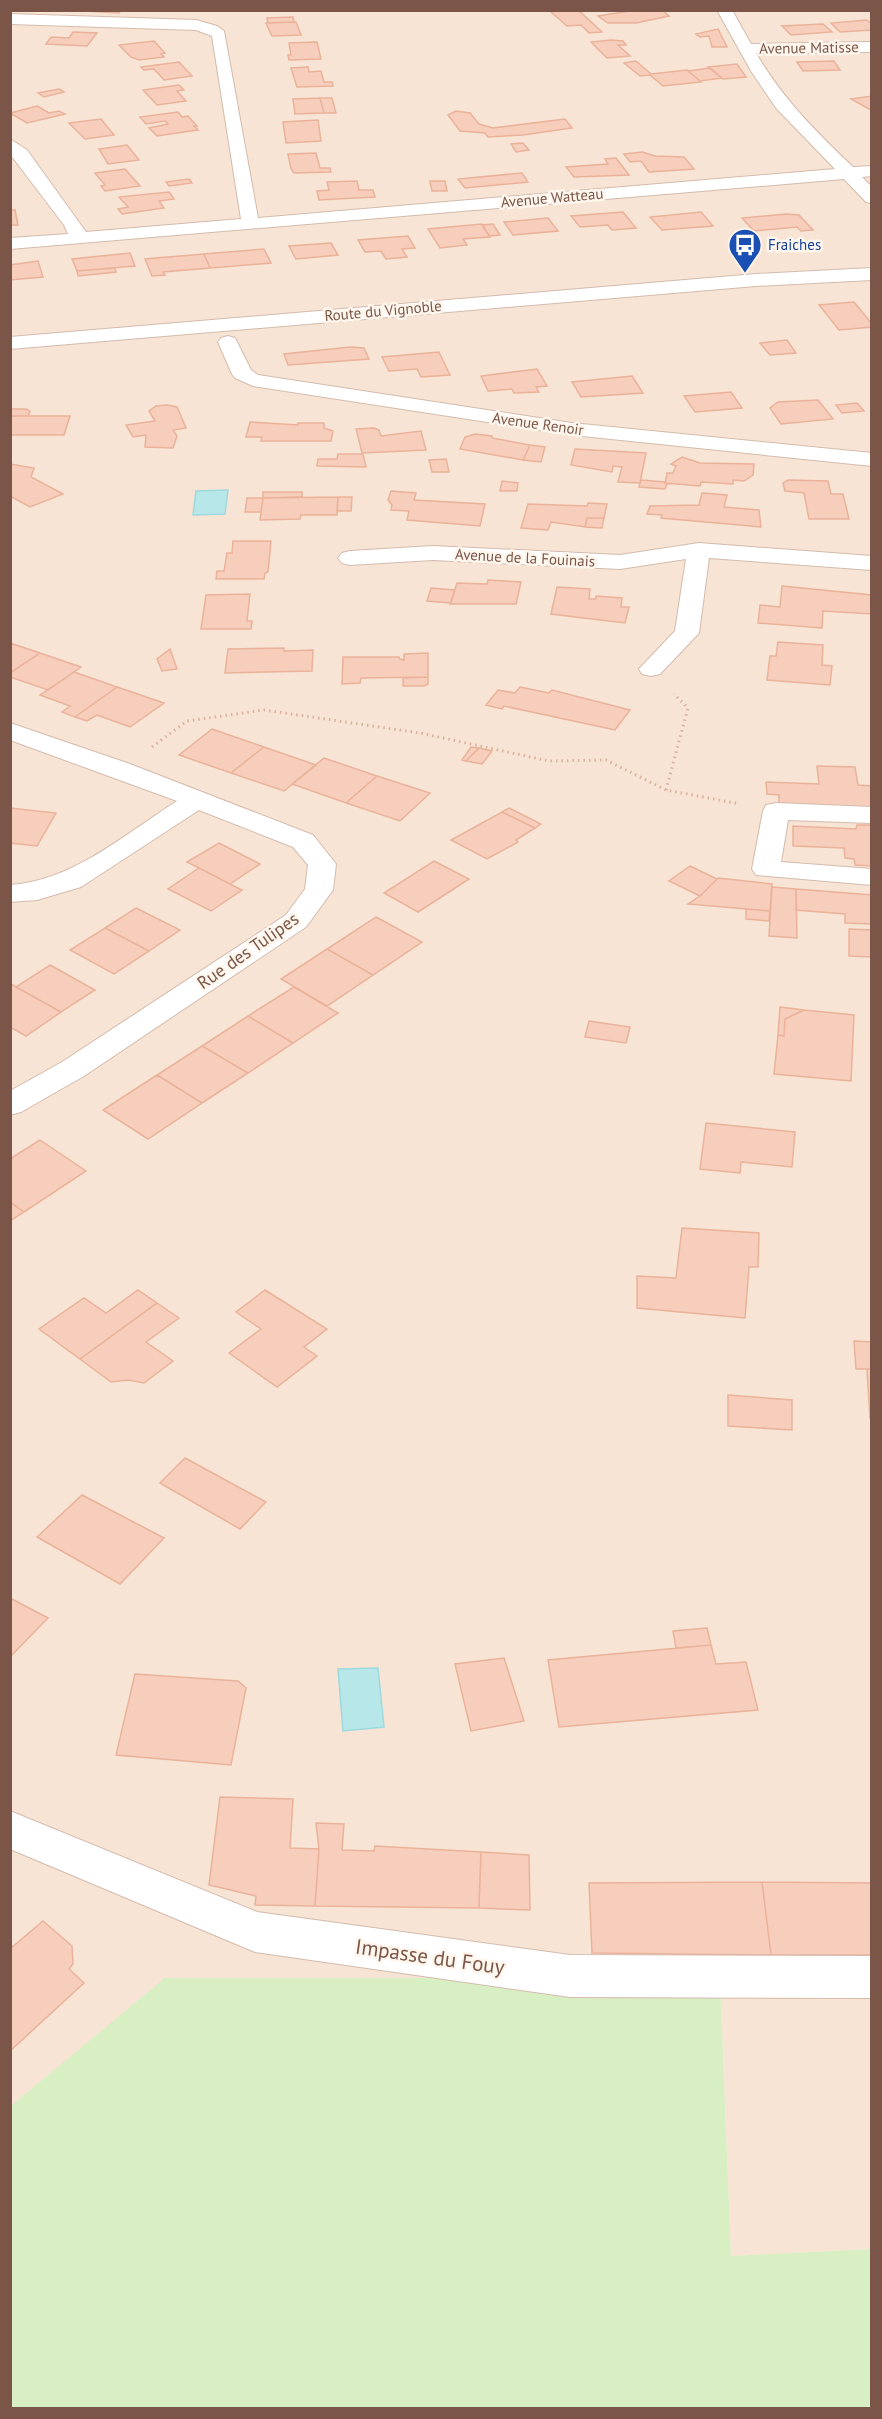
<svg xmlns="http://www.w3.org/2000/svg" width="882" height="2419" viewBox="0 0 882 2419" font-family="'PT Sans',sans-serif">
<rect width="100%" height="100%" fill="#fef3e6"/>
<path fill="#f7e4d4" d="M11,11H871V2249L731,2256L720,1978L11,2106Z"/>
<path fill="#d8eec3" d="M165,1978H720L731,2256L871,2249V2408H11V2106Z"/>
<path fill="#b8e7ea" stroke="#9ed9dd" stroke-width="1.5" d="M228,490L225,514L193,515L196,491Z
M378,1668L384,1727L343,1731L338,1669Z"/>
<path fill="#f6cebb" stroke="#eab29a" stroke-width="1.5" d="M67,10H121L119,13Z
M549,10H578L602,32L589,33L581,25L567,26Z
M636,10H662L669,16L636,23H608L598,16Z
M293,17L294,22L268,23L267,18Z
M867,20L872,24V30L840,32L831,23Z
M296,22L301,35L272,36L266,23Z
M823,24L832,32L791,35L782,26Z
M718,29L727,47H712L709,36L700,37L696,34Z
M73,32L97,33L87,46L46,44L51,37L69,38Z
M611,40L623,41L626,45H618L630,56L607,58L591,42Z
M154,41L165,53L161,54L164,57L139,60L131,57L119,45Z
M317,42L321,59L289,60L288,55H291L289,43Z
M636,61L651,74L687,70L701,82L663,86L650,75L640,76L624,63Z
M834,61L840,70L803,71L797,62Z
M179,62L192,76L164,80L154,69L144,70L141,67Z
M737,64L746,77L723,79L708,67Z
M308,67L309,72L321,71L324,82H332L333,86L297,87L291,68Z
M710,68L722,78L700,81L688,71Z
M179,85L184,90L177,91L186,101L157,105L143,90Z
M59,89L64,92L44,97L38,93Z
M872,96V109H869L851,99Z
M320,98L324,113L295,114L293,99Z
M320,98H332L336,113H324Z
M37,106L49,113L59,111L65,114L27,123L10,113Z
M456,111L470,113L479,124L493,128L565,119L572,128L523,135L488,137L485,133L460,131L448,115Z
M178,112L182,117L188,116L197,126H194L198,130L157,136L149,128L168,124L165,121L146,124L140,117Z
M101,119L114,135L85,139L69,123Z
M318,120L321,141L286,143L283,122Z
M523,143L529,150L516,152L511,144Z
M127,145L139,160L108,164L99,149Z
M642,152L655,156L684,157L694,169L649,172L641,161L630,162L624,154Z
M316,153L320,168H330L331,172L294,173L291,169L288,154Z
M616,158L629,175L574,177L566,167L608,164L605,159Z
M125,169L140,186L105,191L101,186L105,185L95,173Z
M522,173L528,182L465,188L458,179Z
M189,179L192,183L169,186L166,182Z
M357,181L359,190H373L375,197L319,200L317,191L329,190L327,182Z
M430,181H445L447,191H432Z
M169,192L174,199L159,201L164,208L122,214L118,209L128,207L119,197Z
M10,210H15L18,225H10Z
M623,212L636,228L612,230L608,225L580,227L571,216Z
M701,212L713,226L662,230L650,217Z
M786,214L799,215L813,230L801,231L797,227L754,231L742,218Z
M548,218L558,231L513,235L504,222Z
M482,224L490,237L463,239L467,245L440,248L428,229Z
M493,224L500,235L489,236L482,225Z
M408,236L415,248L402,249L407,257L386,259L381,251L365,252L358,240Z
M331,243L338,255L296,259L289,246Z
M264,249L271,263L210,268L204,254Z
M130,253L135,266L77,271L72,259Z
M204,254L210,268L163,272L165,275L152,276L145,259Z
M38,261L43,277L10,280V265Z
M115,268L116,272L78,276L77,271Z
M854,302L872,324V327L839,330L819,305Z
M787,340L796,353L770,355L760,343Z
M350,347L364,348L369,359L288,365L284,354Z
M439,352L450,375L421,377L417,369L389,371L382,357Z
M537,369L547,386L536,387L539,392L514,393L512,389L488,391L481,376Z
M632,376L643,393L581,397L572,382Z
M731,392L742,408L695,412L684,396Z
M818,400L833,419L781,424L770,408L778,402Z
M857,403L864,411L842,413L836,405Z
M167,405L177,407L186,428L173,430L177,436L173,448L145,447L146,435L133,437L126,425L155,421L149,411L156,406Z
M10,409H26L30,411L28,416H10Z
M10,416H70L64,435H10Z
M250,422L298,425V423H324V428L333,431L331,441H261L262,437H246Z
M374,428L379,430L381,436L421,431L426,450L362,453L356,429Z
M475,434L492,436V438L530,445L523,460L460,449L465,437Z
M530,445L545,447L541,462L523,460Z
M575,449L646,453L640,483L618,482L622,467L613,466L612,472L571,465Z
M338,454H363L366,467L317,466L318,459H337Z
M682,457L700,463L754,464L753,475L744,481L733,480V484L701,482L700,486L665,483L667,473H673L676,466L671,464Z
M446,459L449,472H432L429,460Z
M10,464L34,468L31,477L63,494L30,507L10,496Z
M641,480L665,482L667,484L665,489L639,487Z
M788,480L828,481L831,494H843L849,519H809L804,493L785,491L783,483Z
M502,481L518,483L517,491H500Z
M391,491L416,493L414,500L485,504L480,526L407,520L409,511L391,510L392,505L388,500Z
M263,492H302V497L263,498Z
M702,493L727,495L724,507L759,510L761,527L661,518L662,515L647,514L650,506L699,505Z
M338,497H352L351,511H337Z
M338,497L337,515H301L300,519L260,520L263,498Z
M247,498H263L261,512H245Z
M588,503L607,504L604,518H587L585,527L551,522L548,530L521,528L528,504L587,506Z
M587,518H604L602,528L585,527Z
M233,541H271L268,572L265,573L264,579H216L217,571H224L227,553H232Z
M488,580L521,582L516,604H450L457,583L487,584Z
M782,586L872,595V614L823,611L822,628L758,623L760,605L780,607Z
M557,587L590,589L589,599H596V596L622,598L621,607H629L625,623L551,614Z
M431,588L455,590L451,603L427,601Z
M250,594L247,621H252L251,629H201L206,595Z
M778,642L823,645L822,665L832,666L830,685L767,680L770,656H776Z
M10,643L40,653L10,673Z
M284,648V651L313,650L312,671L225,673L228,649Z
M170,649L177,669L162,671L157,659Z
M40,653L81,667L48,690L10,677V673Z
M428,653V677L361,678L360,683L342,684L343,657H399L400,659L404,660V654Z
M74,672L117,687L75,717L62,712L70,706L40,695Z
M428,677V684L424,686H403V678Z
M117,687L164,703L130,727L97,715L87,721L75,717Z
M520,687L549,693L552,690L630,710L615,730L504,706L502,709L486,705L498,690L515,693Z
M212,729L264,747L231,773L179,755Z
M264,747L316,765L284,791L231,773Z
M471,747L479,748L466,761L462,760Z
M479,748L492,751L482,764L466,761Z
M324,758L377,776L346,803L292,784Z
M817,766L855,767L858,785L872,786V809L779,804V795L767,794L766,782L819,784Z
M377,776L430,793L400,821L346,803Z
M10,808L56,813L37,846L10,843Z
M509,808L541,824L535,828L502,812Z
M502,812L535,828L516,840L518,842L487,859L451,840Z
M857,825H872V866L855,865L854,859L845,858L844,848L793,846V826L856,829Z
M219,843L260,864L230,884L187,862Z
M434,861L469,879L418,912L384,893Z
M690,866L717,879L700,896L669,881Z
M199,868L230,884L242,890L211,911L168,889Z
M718,878L772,884L770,911L688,904L700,896Z
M772,887L796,889L797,938L769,936Z
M796,889L872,895V924L845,923V914L796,910Z
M136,908L180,930L149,951L105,928Z
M746,909L770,911L769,921L746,919Z
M376,917L422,942L373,975L327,949Z
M105,928L149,951L114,974L70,950Z
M849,929L872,930V957L849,956Z
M327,949L373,975L327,1006L281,979Z
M50,965L95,990L61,1012L16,987Z
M10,983L16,987L61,1012L26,1036L10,1027Z
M294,987L338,1013L293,1043L248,1016Z
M780,1007L804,1010L785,1019L784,1036L778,1035Z
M804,1010L854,1015L851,1081L774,1074L778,1035L784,1036L785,1019Z
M248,1016L293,1043L248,1073L202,1046Z
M589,1021L630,1027L626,1043L585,1037Z
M202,1046L248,1073L202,1103L157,1075Z
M157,1075L202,1103L148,1139L103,1110Z
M706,1123L795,1132L792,1167L741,1162L740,1173L700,1169Z
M40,1140L86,1171L24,1212L10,1202V1159Z
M10,1202L24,1212L10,1221Z
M682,1228L759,1233L758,1267H749L745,1318L637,1308V1276L676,1278Z
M138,1290L157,1303L80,1359L39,1329L84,1298L106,1313Z
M265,1290L327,1329L304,1347L317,1356L277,1387L229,1353L261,1329L236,1312Z
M157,1303L179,1318L146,1342L173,1361L144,1383L128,1380L111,1382L80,1359Z
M854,1341L872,1342V1369H856Z
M867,1369H872V1418H870Z
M728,1395L792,1400V1430L728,1426Z
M185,1458L266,1502L240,1529L160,1483Z
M82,1495L164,1538L120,1584L37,1537Z
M10,1598L48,1618L10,1657Z
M707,1628L711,1645L676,1648L673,1631Z
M711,1645L716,1664L746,1662L758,1710L559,1727L548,1660Z
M504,1658L524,1721L471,1731L455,1664Z
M135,1674L238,1681L246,1688L231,1765L116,1755Z
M220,1797L293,1799L290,1848L319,1849L315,1906L255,1905L256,1896L209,1885Z
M316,1823L344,1824L342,1850L374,1851L375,1846L481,1852L479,1908L315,1906L319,1849Z
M481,1852L529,1855L530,1910L479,1908Z
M762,1882L771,1955L592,1953L589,1883Z
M762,1882L872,1883V1955H771Z
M43,1921L72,1946L73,1964L69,1969L84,1983L10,2051V1949Z"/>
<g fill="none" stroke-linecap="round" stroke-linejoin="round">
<g stroke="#d4bbad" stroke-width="2">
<path id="minor" d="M717,10H732L751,44L872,42V52L756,53C782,98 816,132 853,167L872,166V176L862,177L872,187V203L866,202L844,179L10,249V238L68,234L64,225L10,154V139L27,150L86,232L241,219L212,36L196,30L10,24V14L196,20L217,26L224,31L258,218L835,169L776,108L751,71Z
M228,336L235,338L251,370L258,375L572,423L872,453V466L572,435L253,386L235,378L232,374L218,342L221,338Z
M699,543L872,556V570L709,558L699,633L660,674L651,676L642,674L639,669L675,631L686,559L620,569L433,560L350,565L342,563L338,558L342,553L350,551L433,546L620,555Z
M10,723L130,764L313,835L336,864L333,890L306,927L84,1076L21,1112L10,1115V1091L62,1062L286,915L305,889L308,865L293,847L199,810L81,887L37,900L10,902V885C73,881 125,834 177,801L10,740Z
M776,803L872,807V823L788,820L781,862L872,869V885L756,875L752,869L763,811L766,805Z
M10,1811L257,1912L570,1955L872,1956V1998L570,1997L255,1952L10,1849Z"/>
</g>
<g stroke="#d4bbad" stroke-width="2">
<path id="tertiary" d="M872,268V280L756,286L10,349V337L756,274Z"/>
</g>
<path stroke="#dcb09e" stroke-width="3" stroke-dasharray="1.5 4" stroke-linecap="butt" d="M152,747L187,721L264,710L420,733L549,761L606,760L666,790L740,804
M666,790L688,708L674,694"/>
<use href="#minor" fill="#fff" fill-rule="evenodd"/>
<use href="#tertiary" fill="#fff" fill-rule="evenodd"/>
</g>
<defs>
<g id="bus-pin" transform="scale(1.725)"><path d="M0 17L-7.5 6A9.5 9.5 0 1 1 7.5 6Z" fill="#1a4fb4" stroke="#fff7ee"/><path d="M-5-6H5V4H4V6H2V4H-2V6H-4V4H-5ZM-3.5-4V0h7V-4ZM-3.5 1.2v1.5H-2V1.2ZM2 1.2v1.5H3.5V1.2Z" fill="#fff"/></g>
</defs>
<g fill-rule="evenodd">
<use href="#bus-pin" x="745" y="245"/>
</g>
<g text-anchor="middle" stroke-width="5" stroke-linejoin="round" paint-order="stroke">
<g font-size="15" fill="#7b5648" stroke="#fff7ee">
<text transform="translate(809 48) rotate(-1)" y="5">Avenue Matisse</text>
<text transform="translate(552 198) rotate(-5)" y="5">Avenue Watteau</text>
<text transform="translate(383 311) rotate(-5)" y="5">Route du Vignoble</text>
<text transform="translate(538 424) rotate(8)" y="5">Avenue Renoir</text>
<text transform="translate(525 558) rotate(3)" y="5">Avenue de la Fouinais</text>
</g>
<g font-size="15" fill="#164399" stroke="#fff7ee" text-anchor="start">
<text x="768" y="250">Fraiches</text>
</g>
<g font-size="18" fill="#7b5648" stroke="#fff7ee">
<text transform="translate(248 951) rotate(-35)" y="6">Rue des Tulipes</text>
</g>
<g font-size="21" fill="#7b5648" stroke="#fff7ee">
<text transform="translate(430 1957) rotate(8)" y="7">Impasse du Fouy</text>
</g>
</g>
<rect width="882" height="2419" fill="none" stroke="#7b5648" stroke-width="24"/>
</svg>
